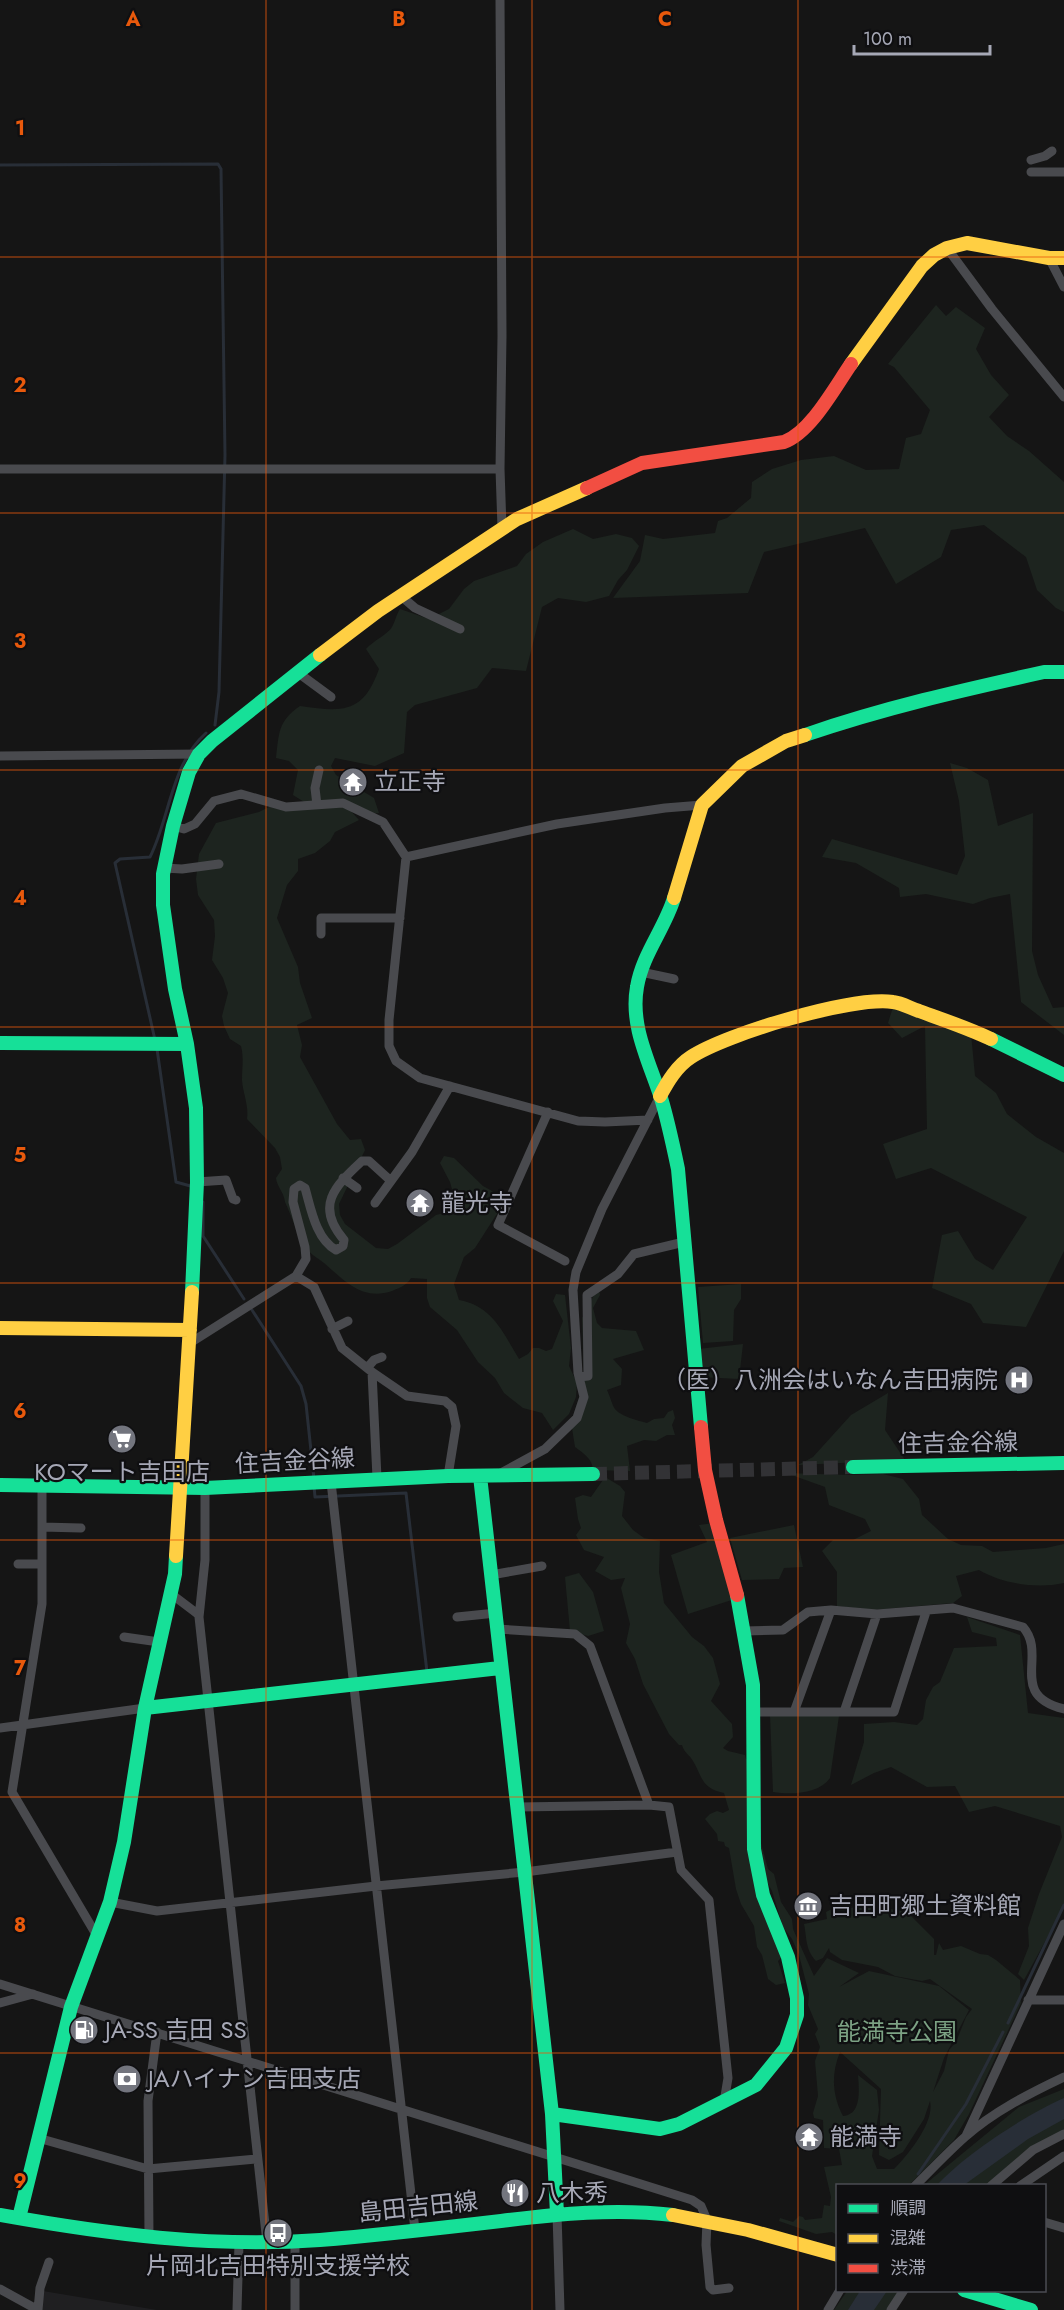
<svg xmlns="http://www.w3.org/2000/svg" width="1064" height="2310" viewBox="0 0 1064 2310" font-family="Jost,'Noto Sans JP',sans-serif">
<rect width="100%" height="100%" fill="#151515"/>
<path fill="#1f1f21" d="M43,2291L157,2310H42Z"/>
<path fill="#1d241f" fill-rule="evenodd" d="M936,305L946,316L956,307L985,328L976,349L991,375L1009,395L989,417L1007,436L1029,451L1064,482V612L1056,608L1037,590L1026,557L984,525L951,530L941,557L896,584L865,528L764,552L748,593L613,598L640,561L645,535L663,539L715,533L718,521L727,518L751,498L752,482L772,469L801,460L834,456L866,470L899,469L906,438L921,434L930,410L894,367L888,364Z
M573,529L593,539L616,534L632,538L639,546L627,570L618,580L609,596L586,602L558,598L542,607L526,671L492,668L477,688L415,705L407,712L404,753L375,766L335,758L331,766L336,775L374,798L379,813L359,815L349,809L359,820L335,832L330,841L315,853L298,859V871L287,885L277,918L298,967L300,983L312,1018L297,1025L302,1045L300,1057L337,1124L350,1140L361,1139L365,1150L339,1204L340,1215L345,1224L376,1248L388,1249L397,1244L436,1215L444,1213L455,1200L450,1182L440,1163L444,1156L454,1158L483,1186L501,1196L500,1209L475,1248L464,1257L454,1284L459,1300C493,1306 503,1333 519,1359L528,1354L533,1348H539L546,1351L552,1349L563,1321L553,1301L556,1294L565,1295L571,1348L569,1366L577,1383L576,1397L569,1414L553,1430L542,1413L523,1408L504,1393L495,1378L478,1362L457,1330L430,1307L427,1298V1279L411,1278C406,1286 401,1287 392,1291C362,1301 345,1281 324,1263C318,1258 311,1255 306,1248C297,1234 292,1217 285,1202C284,1192 277,1187 276,1178L282,1169L280,1157L275,1148L247,1119C249,1105 243,1094 242,1080C242,1068 244,1058 241,1046L230,1039L224,1026L222,1016L228,993L223,978L212,960L215,936L214,920L198,895L196,879L199,854L216,823L259,812L271,806L309,805L293,795L298,770L289,761L276,758C279,733 278,721 300,706C343,712 363,714 379,669L366,649C373,641 388,634 392,627C395,622 396,615 400,609L429,619L449,609L464,589L474,581L517,566L526,554L543,542Z
M950,763L967,768L988,780L998,826L1033,813L1032,951L1038,975L1053,1008L1064,1007V1035L1021,1002L1010,894L990,898L973,904L926,894L900,897L899,888L856,863L822,857L832,839L957,875L965,856L959,801Z
M893,1007L971,1034L975,1076L996,1093L1007,1114L1036,1137L1064,1153V1251L1026,1327L983,1323L971,1304L932,1288L942,1235L958,1231L975,1259L993,1270L1027,1217L931,1168L896,1179L883,1144L927,1129L925,1026L902,1038L888,1023Z
M741,1284V1299L734,1310L733,1341L703,1343L698,1287Z
M599,1290L600,1295L593,1308L597,1323L602,1328L636,1331L644,1350L613,1359L622,1369L621,1385L607,1390C610,1396 612,1405 615,1409C620,1416 639,1421 647,1423L654,1419L664,1418L668,1412L673,1410L675,1418L672,1425L675,1435H667L656,1441L644,1440L627,1446L630,1471L593,1470C592,1458 584,1454 575,1447L571,1422L584,1382L582,1317L586,1320C588,1310 590,1296 599,1290Z
M743,1344L739,1379L701,1377L698,1349Z
M888,1393L885,1430L905,1460L798,1465L813,1457L851,1415Z
M786,1473L849,1475L883,1474L903,1479L919,1499L922,1515L948,1539L961,1545L982,1546L993,1552L1046,1548L1064,1544V1583C1037,1589 1003,1584 979,1570L956,1576L962,1596L953,1603L872,1610L837,1606V1572L822,1551L833,1540H853L871,1531L865,1519L829,1505L825,1487Z
M605,1477L620,1486L625,1492L622,1516L633,1530L644,1538L660,1541L659,1572L664,1603L692,1637L704,1646L713,1658L720,1684L711,1701L732,1724L733,1737L723,1748L728,1751L745,1755L746,1759L753,1762L755,1860L785,1954L778,1961L785,1983L776,1985L768,1979L762,1955L757,1947L754,1926L741,1904L736,1889L729,1848L725,1846L724,1842L718,1841L717,1834L705,1819L710,1814L717,1811L723,1813L729,1810L724,1793C701,1788 703,1778 693,1761C690,1755 684,1753 682,1745H679L669,1734L643,1684L635,1659L626,1643L630,1624L621,1588L625,1578L611,1580L595,1571L604,1557L584,1550L576,1535L581,1528L578,1519L575,1498L583,1495L591,1497Z
M714,1523L738,1598L688,1614L671,1555L707,1542L699,1525Z
M794,1525L803,1567L784,1568L779,1579L742,1580L730,1538Z
M579,1573L593,1592L604,1631L588,1636L570,1631L565,1577Z
M967,1617L1020,1635L1028,1713L1064,1718V1907L1024,1980L1018,1974L1029,1946L1028,1928L1039,1894L1062,1837L1060,1826L995,1806L969,1812L955,1786L927,1787L891,1767L874,1773L851,1785L864,1742V1724L894,1722L917,1725L923,1719L926,1700L933,1687L940,1682L954,1648L997,1646L996,1638L972,1632Z
M770,1715L839,1716L830,1778C819,1794 791,1795 773,1792Z
M758,1832L768,1869L774,1874L781,1902L792,1919L793,1929L814,1976L827,1958L859,1973L839,1987L869,1971L939,1986L969,2010L944,2058L933,2092L944,2071L949,2050L956,2042L966,2017L972,2009L930,1979L922,1981L895,1976L878,1967L842,1960L830,1952L829,1948L823,1958L816,1961C805,1949 807,1938 804,1924L827,1919L826,1912L836,1907L859,1908L880,1905L897,1911L905,1910L934,1939V1955H936L939,1943L943,1950L961,1946L980,1954L988,1955L996,1960L1020,1980L1021,2003L969,2114L954,2140L909,2185L838,2186L837,2235L832,2232L816,2234L779,2221L780,2218L793,2222L799,2216L803,2217L805,2220L822,2218L824,2205L830,2206L831,2197L824,2167L842,2165L839,2149L824,2148L823,2120L814,2118L813,2113L818,2096L815,2061L820,2047L815,2034L818,2029L808,2005L809,1994L799,1955L792,1939L783,1927L772,1891L764,1876ZM840,2052L881,2089L879,2155L889,2160L903,2152L924,2119L930,2101C935,2122 908,2155 894,2169H877L872,2156L879,2110L877,2090L858,2075C859,2089 862,2115 843,2116C832,2095 831,2074 840,2052Z
M1064,2089V2138L1025,2157L991,2185L923,2186L1019,2107Z
M847,2291H901L888,2310H834Z"/>
<path fill="#282e37" d="M1064,2098V2119L1028,2139L964,2185H937C967,2153 1024,2116 1064,2098Z
M860,2291V2290L887,2291L874,2310H848Z"/>
<g fill="none" stroke-linecap="round" stroke-linejoin="round">
<path stroke="#282e37" stroke-width="3" d="M0,165L218,164L221,169L225,455L219,692L215,725
M155,1040L115,863L120,859L150,857C170,817 171,764 206,733
M157,1049L176,1182L194,1187
M203,1202V1236L244,1299
M252,1310L301,1386L306,1404L314,1479
M314,1486L315,1497L406,1493L427,1672
M1008,2023L1064,1905
M918,2174L966,2104L1003,2032"/>
<path stroke="#323235" stroke-width="14" stroke-dasharray="14 7" stroke-linecap="butt" d="M593,1474L853,1467"/>
<path stroke="#494a4e" stroke-width="9" d="M500,0L502,336L500,469L502,528
M1031,160L1045,156L1052,151
M1031,172H1064
M947,248L992,309L1064,397
M1049,258L1064,287
M0,469H500
M401,596L415,608L460,629
M297,672L331,697
M0,756L199,754
M317,805L315,788L319,770
M173,826L184,829L195,824L214,801L241,794L286,807L343,803L383,822L406,857L389,1020V1046L396,1061L420,1078L578,1121L605,1122L648,1120
M406,857L557,824L665,808L702,805
M164,868L182,869L219,864
M321,934V918H400
M641,972L674,979
M548,1112L498,1225L565,1261
M343,1178L357,1188
M197,1182L226,1180L233,1199L236,1200
M375,1203L412,1152L450,1086
M296,1276L306,1259L305,1247L293,1202L294,1189L300,1185L305,1188C311,1209 316,1239 336,1250L343,1246L344,1240C315,1206 334,1187 362,1161H369L391,1181
M332,1329L348,1321
M190,1343L296,1276L314,1287L342,1348L372,1372L407,1396L445,1401L452,1407L456,1426L448,1476
M367,1368L374,1360L382,1357
M372,1372L377,1478
M579,1377L588,1376L587,1295L618,1274L634,1254L684,1242
M501,1473L545,1449L577,1418L584,1397L578,1373L573,1290L576,1272L602,1209L660,1096
M331,1482L415,2230
M42,1486V1604L12,1792L97,1936
M205,1488V1560L199,1617L267,2243
M42,1527L81,1528
M18,1564H42
M491,1575L542,1566
M170,1593L199,1615
M457,1617L496,1613
M497,1629L575,1634L590,1646L649,1805L669,1807L681,1870L709,1900L728,2078L724,2102
M745,1631L783,1630L808,1612L831,1610L877,1614L953,1608L1023,1627C1048,1655 1007,1695 1064,1709
M124,1637L159,1642
M754,1712H894L926,1612
M794,1712L831,1610
M844,1712L877,1614
M0,1728L145,1708
M518,1807L649,1805
M110,1902L157,1911L376,1886L525,1872L677,1852
M0,1984L692,2200L701,2206L707,2220L706,2245L710,2287L713,2290L729,2288
M1028,2000H1064
M0,2003L33,1994
M966,2136L1064,1924
M38,2138L148,2169L257,2159
M915,2186C932,2169 948,2152 965,2137C993,2112 1030,2093 1064,2077
M991,2186L1033,2150L1064,2134
M1020,2186L1064,2156
M557,2214L560,2310
M1044,2222L1064,2228
M149,2237L148,2101L157,2032
M295,2242V2310
M0,2289L38,2310L40,2288L49,2262
M237,2310L239,2243
M828,2310L840,2290
M891,2310L904,2290"/>
<path stroke="#16e098" stroke-width="14" d="M805,735C883,708 963,690 1044,672H1064
M674,898C665,928 642,955 637,987C630,1026 649,1061 661,1098C668,1121 673,1145 678,1169L701,1427
M991,1039L1064,1075
M0,1043L187,1044
M192,1292L197,1182L196,1108L187,1044L175,989L163,905V874L173,826L189,772L199,754L212,741L320,655
M853,1467L1064,1463
M480,1476L552,2114L557,2214
M0,1485L205,1488L448,1476L593,1474
M145,1708L500,1668
M552,2114L660,2129L679,2124L756,2085L786,2048L797,2015V1998L788,1957L763,1895L754,1849L753,1685L737,1595
M0,2215C106,2234 212,2248 320,2240C381,2235 441,2228 501,2221C558,2214 615,2208 673,2215
M19,2218L71,2007L110,1902L124,1842L145,1708L175,1574L176,1556
M964,2290L1031,2310"/>
<path stroke="#ffcf43" stroke-width="14" d="M851,364L922,266L934,255L947,248L967,243L1049,258H1064
M320,655L378,611L517,519L587,488
M674,898L702,805L742,766L786,741L805,735
M660,1096C668,1081 677,1066 691,1057C726,1034 852,996 893,1002C902,1003 910,1008 919,1011C944,1020 968,1028 991,1039
M0,1328L190,1330
M176,1556L192,1292
M673,2215L748,2230L838,2255"/>
<path stroke="#f24e42" stroke-width="14" d="M587,488L642,463L784,442C811,432 835,387 851,364
M701,1427L705,1470L716,1520L737,1595"/>
</g>
<path fill="none" stroke="#e8590c" stroke-width="1.5" stroke-opacity="0.55" d="M266,0V2310M532,0V2310M798,0V2310M0,257H1064M0,513H1064M0,770H1064M0,1027H1064M0,1283H1064M0,1540H1064M0,1797H1064M0,2053H1064"/>
<defs>
<g id="temple-disc" transform="scale(1.5)"><circle r="9.5" fill="#73757e" stroke="#0f0f11"/><path d="M0-6L5-2H3V0L6.5 2.5H4V6H1.5V3h-3V6H-4V2.5H-6.5L-3 0V-2H-5Z" fill="#fff"/></g>
<g id="hospital-disc" transform="scale(1.5)"><circle r="9.5" fill="#73757e" stroke="#0f0f11"/><path d="M-5-5h3v3.5h4V-5h3V5h-3V1.5h-4V5h-3Z" fill="#fff"/></g>
<g id="supermarket-disc" transform="scale(1.5)"><circle r="9.5" fill="#73757e" stroke="#0f0f11"/><path d="M-6-5.5h2.5l.6 2H6L4.5 2H-2.5L-4.4-4H-6ZM-1.5 3.2a1.3 1.3 0 1 0 .1 0ZM3 3.2a1.3 1.3 0 1 0 .1 0Z" fill="#fff"/></g>
<g id="museum-disc" transform="scale(1.5)"><circle r="9.5" fill="#73757e" stroke="#0f0f11"/><path d="M0-6L6-3V-2H-6V-3ZM-5-1h2V3h-2ZM-1-1h2V3h-2ZM3-1h2V3H3ZM-6 4H6V6H-6Z" fill="#fff"/></g>
<g id="fuel-disc" transform="scale(1.5)"><circle r="9.5" fill="#73757e" stroke="#0f0f11"/><path d="M-5.5-6h7V0h2V4h1.3V-2.5L3-4.5l.8-.8L6-3V5H2.5V1h-1V6h-7ZM-4.2-4.7v3.2H.2V-4.7Z" fill="#fff"/></g>
<g id="bank-disc" transform="scale(1.5)"><circle r="9.5" fill="#73757e" stroke="#0f0f11"/><path d="M-6-4H6V4H-6ZM0-2.3a2.3 2.3 0 1 0 0 4.6a2.3 2.3 0 1 0 0-4.6Z" fill="#fff"/></g>
<g id="restaurant-disc" transform="scale(1.5)"><circle r="9.5" fill="#73757e" stroke="#0f0f11"/><path d="M-5-6h1v4h1v-4h1v4h1v-4h1v5L-1.5 .5V6h-2V.5L-5-1ZM5-6V6H3V1.5H1.5Q1.5-4 5-6Z" fill="#fff"/></g>
<g id="bus-disc" transform="scale(1.5)"><circle r="9.5" fill="#73757e" stroke="#0f0f11"/><path d="M-5-6H5V4H4V6H2V4H-2V6H-4V4H-5ZM-3.5-4V0h7V-4ZM-3.5 1.2v1.5H-2V1.2ZM2 1.2v1.5H3.5V1.2Z" fill="#fff"/></g>
</defs>
<g fill-rule="evenodd">
<use href="#temple-disc" x="353" y="782"/>
<use href="#temple-disc" x="420" y="1203"/>
<use href="#hospital-disc" x="1019" y="1380"/>
<use href="#supermarket-disc" x="122" y="1439"/>
<use href="#museum-disc" x="808" y="1906"/>
<use href="#fuel-disc" x="84" y="2030"/>
<use href="#bank-disc" x="127" y="2079"/>
<use href="#temple-disc" x="809" y="2137"/>
<use href="#restaurant-disc" x="515" y="2193"/>
<use href="#bus-disc" x="278" y="2233"/>
</g>
<g text-anchor="middle" stroke-width="4.5" stroke-linejoin="round" paint-order="stroke">
<g font-size="24" fill="#a6a8b6" stroke="#0f0f11" text-anchor="start">
<text x="374" y="790">立正寺</text>
<text x="441" y="1211">龍光寺</text>
<text x="998" y="1388" text-anchor="end">（医）八洲会はいなん吉田病院</text>
<text x="122" y="1480" text-anchor="middle">KOマート吉田店</text>
<text x="829" y="1914">吉田町郷土資料館</text>
<text x="105" y="2038">JA-SS 吉田 SS</text>
<text x="148" y="2087">JAハイナン吉田支店</text>
<text x="830" y="2145">能満寺</text>
<text x="536" y="2201">八木秀</text>
<text x="278" y="2274" text-anchor="middle">片岡北吉田特別支援学校</text>
</g>
<g font-size="24" fill="#a6a8b6" stroke="#0f0f11">
<text transform="translate(958 1443) rotate(-1)" y="8">住吉金谷線</text>
<text transform="translate(295 1461) rotate(-3)" y="8">住吉金谷線</text>
<text transform="translate(418 2207) rotate(-6)" y="8">島田吉田線</text>
</g>
<g font-size="24" fill="#7ca284" stroke="#0f0f11">
<text x="897" y="2040">能満寺公園</text>
</g>
</g>
<g font-size="20" text-anchor="middle" font-weight="bold" fill="#e8590c" stroke="#0f0f11" stroke-width="4.5" stroke-linejoin="round" paint-order="stroke">
<text x="133" y="26">A</text>
<text x="399" y="26">B</text>
<text x="665" y="26">C</text>
<text x="20" y="135">1</text>
<text x="20" y="392">2</text>
<text x="20" y="648">3</text>
<text x="20" y="905">4</text>
<text x="20" y="1162">5</text>
<text x="20" y="1418">6</text>
<text x="20" y="1675">7</text>
<text x="20" y="1932">8</text>
<text x="20" y="2188">9</text>
</g>
<rect x="836" y="2184" width="210" height="108" fill="#0f0f11" stroke="#4b4c53" stroke-width="1.5"/>
<rect x="848" y="2204" width="30" height="9" fill="#16e098" stroke="#4b4c53" stroke-width="1.5"/>
<text x="890" y="2214" font-size="18" fill="#a6a8b6">順調</text>
<rect x="848" y="2234" width="30" height="9" fill="#ffcf43" stroke="#4b4c53" stroke-width="1.5"/>
<text x="890" y="2244" font-size="18" fill="#a6a8b6">混雑</text>
<rect x="848" y="2264" width="30" height="9" fill="#f24e42" stroke="#4b4c53" stroke-width="1.5"/>
<text x="890" y="2274" font-size="18" fill="#a6a8b6">渋滞</text>
<path d="M854 45v9h136v-9" fill="none" stroke="#a6a8b6" stroke-width="3"/>
<text x="863" y="45" font-size="18" fill="#a6a8b6" stroke="#0f0f11" stroke-width="4.5" paint-order="stroke">100 m</text>
</svg>
